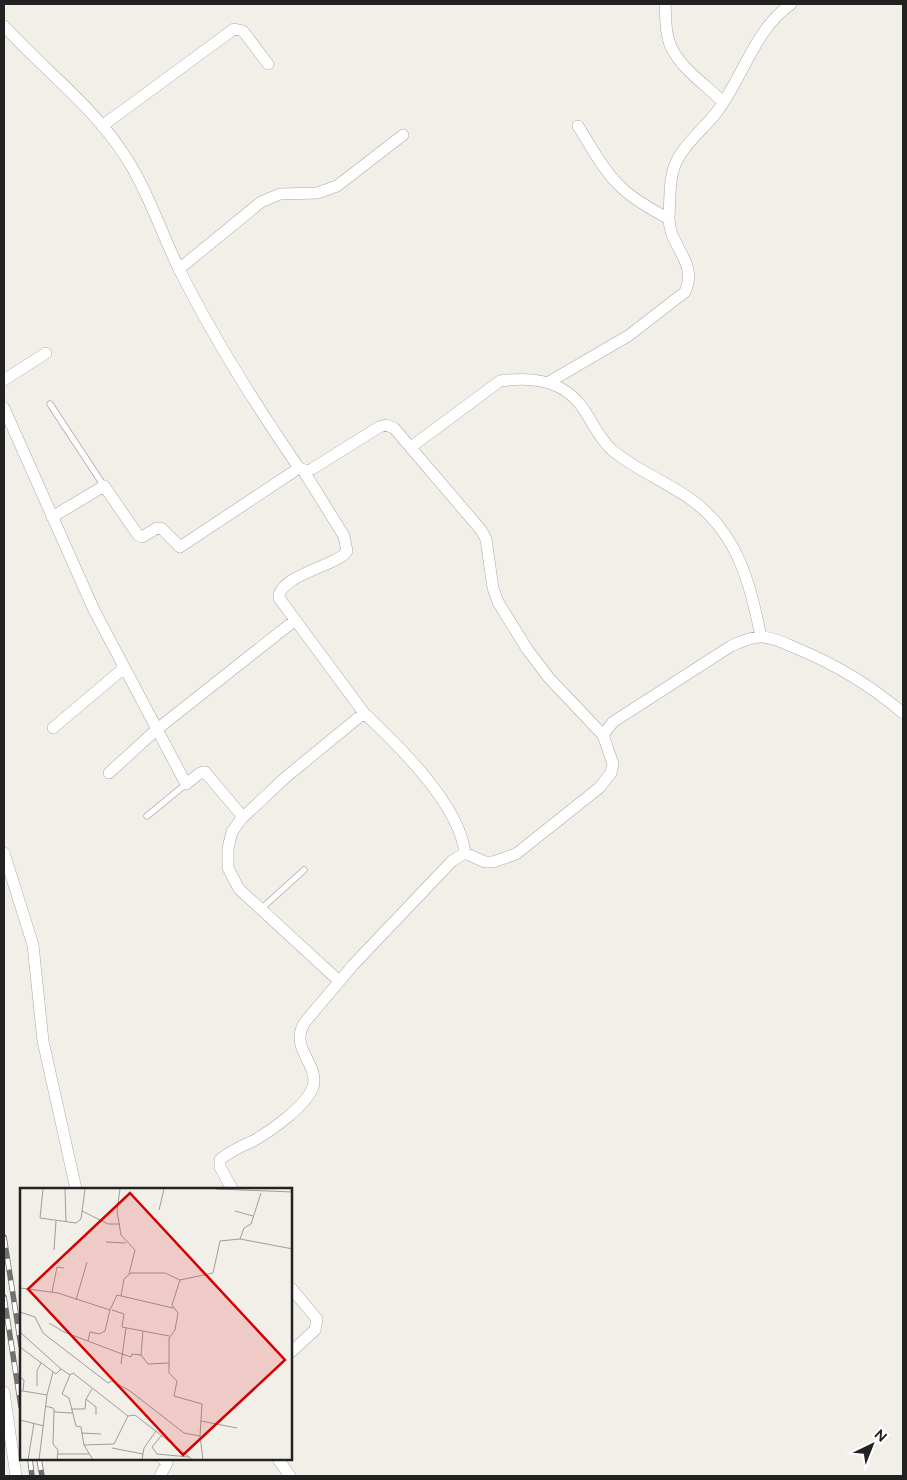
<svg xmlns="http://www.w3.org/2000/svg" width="907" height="1480" viewBox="0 0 907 1480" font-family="Raleway,sans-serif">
<rect width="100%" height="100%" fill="#f2efe9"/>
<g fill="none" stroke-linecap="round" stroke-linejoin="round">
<g stroke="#a9a9a9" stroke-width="7">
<path id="service" d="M50,404L104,486
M147,816L186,784
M261,909L304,870"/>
</g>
<g stroke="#a9a9a9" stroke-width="12">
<path id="minor" d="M665,4C666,19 665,35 672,49C683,70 707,86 723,102
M4,26C43,69 93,106 125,156C148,191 161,232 179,269C214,339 255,404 299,468L307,471L312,469L379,427L386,425L394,428L481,530L486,539L493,588L498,602L527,649L549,678L603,735
M102,126L234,29L243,31L268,64
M578,126C592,148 604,172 623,189C637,202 653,210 669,219
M179,269L261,202L280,194L317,193L337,186L403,135
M4,380L46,353
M549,382L628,336L685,292C699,262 668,246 669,217C670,203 669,185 673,171C678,149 702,131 716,113C743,78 754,30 791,4
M4,408L94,610L186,784L200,773L205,772L243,817
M411,447L500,381C535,376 567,381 586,413C595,427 600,439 612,450C637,471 668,482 693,501C738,534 751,586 761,637
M303,470L344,536L347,551C340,565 278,575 279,598L364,713
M52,517L104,486L138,535L142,537L157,528H161L180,547L299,468
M53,728L124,668
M109,773L156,730L294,621
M4,853L33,945L43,1041L76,1189
M339,981L239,889L228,868V848L232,832L241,819L286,777L364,713C399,746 459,804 465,853
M232,1189L220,1167V1160C228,1152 242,1146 253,1141C271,1131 306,1106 313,1087C320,1064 288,1048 305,1022L354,964L452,861L465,853L485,862H493L516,854L599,788L611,773L613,764L603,735L613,722L731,646C740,642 750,637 761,637C773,637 786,644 798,649C837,665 870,685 903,713
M291,1288L317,1319L315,1330L291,1352
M4,1392L16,1476
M278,1459L290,1476
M160,1476L167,1463L163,1459"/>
</g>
<use href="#service" stroke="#fff" stroke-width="5.5"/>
<use href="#minor" stroke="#fff" stroke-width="11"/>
<g stroke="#707070" stroke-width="5.5">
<path id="rail" d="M4,1237L21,1346
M4,1297L21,1407
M30,1459L32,1476
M39,1459L42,1476"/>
</g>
<use href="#rail" stroke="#fff" stroke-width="4" stroke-dasharray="11" stroke-linecap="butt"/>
</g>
<g transform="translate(20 1188)">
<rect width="272" height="272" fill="#f2efe9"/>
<path fill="none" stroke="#9f9d99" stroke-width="1" d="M23,1L20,30L56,35L61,31L65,1M45,1L46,34M100,1L97,23L101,47L115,62L109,86M196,1L273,4M139,22L144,1M62,23L88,36H100M215,23L233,28M220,51L273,61M86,54L106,55M34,62L36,33M0,100L38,105L90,122L97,107L153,120M32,104L37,79L44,80M101,108L104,91L111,85H145L160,92M56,112L67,74M92,122L104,126L102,139L123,143M0,124L15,129L23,145L88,195L92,193L110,203L164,245L180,248L183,272M29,135L44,144L102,166L111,169L112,166L121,167M0,144L41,181L50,187L53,185L108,228L115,227L173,272M68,153L70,144L79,146L85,143L90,122M0,159L36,186L41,181M149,175L128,176L121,167L123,143L149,148M101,176L106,140M50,187L42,206L49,210L56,238L61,239L64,257L73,272M0,189L4,192L3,203H0M17,198V183L21,175M3,203L27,207L33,184M66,211L76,219V227M25,218L33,220L35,224L52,225M51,221H65L66,211L72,201M34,223L33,256L38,262L37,272M0,232L24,238M181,233L217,240M61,245L81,246M142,247L132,259L137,266L169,269M180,248L182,216L154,208L157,193L149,185V150L155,142L158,125L152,117L160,92L193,85L200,53L220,51L224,40L231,36L241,5M64,257L94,256L108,228M92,260L123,266M38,266H69M8,272L14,235M19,272L27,207M122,272L124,260L136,243"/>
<path fill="#d40000" fill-opacity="0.15" stroke="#d40000" stroke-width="2.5" d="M110,5L265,172L163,267L8,101Z"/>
<rect width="272" height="272" fill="none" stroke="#222" stroke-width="2.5"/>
</g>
<rect width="907" height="1480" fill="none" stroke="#222222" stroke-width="10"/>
<g transform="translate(872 1445) rotate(43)" stroke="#ffffff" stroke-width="4" paint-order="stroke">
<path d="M0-4L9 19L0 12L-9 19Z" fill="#222222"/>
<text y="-8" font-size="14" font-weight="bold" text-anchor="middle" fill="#222222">N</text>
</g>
</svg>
